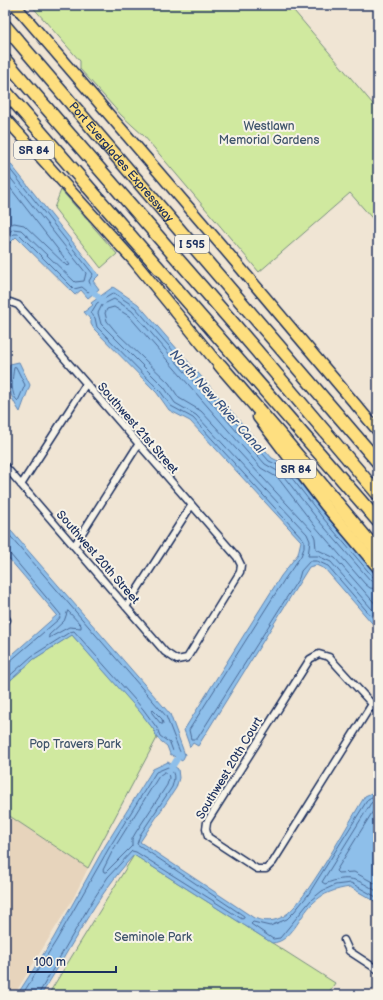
<svg xmlns="http://www.w3.org/2000/svg" width="383" height="1000" viewBox="0 0 383 1000" font-family="'Balsamiq Sans',sans-serif">
<rect width="100%" height="100%" fill="#f0e5d4"/>
<filter id="ink" filterUnits="userSpaceOnUse"><feTurbulence type="fractalNoise" baseFrequency=".025" numOctaves="2"/><feDisplacementMap in="SourceGraphic" scale="8" xChannelSelector="R" yChannelSelector="G"/><feConvolveMatrix kernelMatrix="1 2 1 2 8 2 1 2 1" color-interpolation-filters="sRGB"/></filter>
<g filter="url(#ink)">
<path fill="#e7d4bc" d="M5,813L88,868L73,899L14,995H5Z"/>
<path fill="#d0e99f" stroke="#768c7e" d="M31,5H289L378,110V225L350,193L259,272L144,136L121,115L80,69V61Z
M61,190L117,254L101,268L54,208Z
M72,635L141,712L154,730L157,738L88,868L5,813V685L34,659Z
M134,855L335,983L327,995H48Z"/>
<path fill="#8ebfea" stroke="#6085b2" d="M5,157L99,275L93,281L99,289L88,298L81,290L75,295L16,237L5,248Z
M113,287L138,304L272,458L286,465L326,516L378,576V630L325,569L316,565L309,567L198,746L193,743L190,747L184,730L281,576L298,554L301,541L190,421L169,410L157,393L94,329L91,324V320L84,312L93,305L91,303Z
M19,362L30,385L20,412C9,396 7,383 10,364Z
M5,524L170,714L185,755L182,761L170,754L167,746L157,738L154,730L140,712L72,635L34,659L5,685V661L57,615L5,554Z
M168,762L178,769L179,778L176,788L140,842L254,918C265,922 274,922 284,916C305,904 350,820 365,796L378,790V903L350,887C336,889 323,893 313,903C299,916 292,942 272,943L134,855C95,897 72,947 41,995H17L53,939L105,846L153,769Z"/>
<g fill="none" stroke-linecap="round" stroke-linejoin="round">
<path stroke="#496996" stroke-width="1" d="M5,163L93,274L89,281L92,289L88,292L82,287L74,289L19,234H14L5,242
M5,171L86,273L84,281L75,282L21,230L13,229L5,236
M5,181L70,265L67,266L24,225L14,223L5,227
M16,367L25,385L18,401C10,395 12,378 14,368Z
M5,530L166,716L180,752L177,754L173,751L170,743L160,736L157,728L143,709L74,631L70,632L32,656L5,680
M5,552L10,554L61,615L59,619L9,662L5,664
M378,578L373,577L323,518L284,468L269,461L135,307L114,293L97,303L91,313L95,318L97,327L160,391L171,406L193,418L304,540V548L301,556L284,580L189,730L191,739H197L299,578L301,571L310,561H317L328,566L378,624
M378,583L370,580L319,521L281,473L265,464L132,311L114,299L102,305L98,313L101,324L164,387L175,403L196,415L307,534L310,541L308,556H318L331,562L378,616
M378,589L370,588L365,584L314,525L278,478L261,468L129,316L114,307L107,309L105,313L107,321L117,333L169,383L179,398L201,411L312,531L315,538L316,549L335,558L378,607
M68,611L81,625V628L69,627L49,638V635L64,621Z
M153,710L162,719L163,724H161L152,713Z
M165,772L168,773L169,778L167,785L136,832L132,839V846L106,872H104L103,870L113,850L159,776Z
M378,794L368,799L308,895L294,912L287,919L270,926L253,922L251,924L273,939L280,938L311,900L322,891L335,885L351,883L378,898
M378,799L371,803L322,882L325,884C349,874 357,879 378,892
M378,806L375,808L336,871L338,873L354,872L378,885
M22,995L56,941L109,848L156,772L168,767C175,772 175,778 172,787L140,835L137,844L244,916V918L242,919L136,852L132,851L108,877L91,903L38,995"/>
<path stroke="#8ebfea" stroke-width="6" d="M89,287L103,302
M169,772L179,756L176,752"/>
<g stroke="#1b2f5e" stroke-width="9">
<path id="street" d="M5,303L10,302L18,305L237,557L241,565L240,572L187,658L177,660L165,652L5,466
M21,485L86,384
M74,546L138,445
M126,607L191,506
M5,618L7,620
M372,704L273,862L266,869H257L208,837L206,829L207,822L310,659L319,654L329,657L372,704L378,712
M344,940L349,951L378,970"/>
</g>
<g stroke="#1b2f5e" stroke-width="12">
<path id="secondary" d="M5,11L11,5"/>
</g>
<g stroke="#1b2f5e" stroke-width="13">
<path id="primary" d="M15,5L227,252L378,431
M5,118L134,261L223,370
M258,417L325,505L378,568"/>
</g>
<g stroke="#1b2f5e" stroke-width="15">
<g id="highway">
<path id="s1" d="M5,26L378,462"/>
<path d="M5,60L233,323L378,494"/>
<path d="M5,91L378,521"/>
<path d="M220,365L282,437L378,552"/>
</g>
</g>
<use href="#street" stroke="#f7f3e8" stroke-width="6"/>
<use href="#secondary" stroke="#f7f3e8" stroke-width="9"/>
<use href="#primary" stroke="#fedf80" stroke-width="10"/>
<use href="#highway" stroke="#fedf80" stroke-width="12"/>
</g>
</g>
<g text-anchor="middle" stroke-width="4" stroke-linejoin="round" paint-order="stroke">
<g fill="#f7f3e8" stroke="#5d6a87" stroke-width="1">
<rect x="14" y="141" width="40" height="18" rx="3"/>
<rect x="175" y="235" width="34" height="18" rx="3"/>
<rect x="276" y="460" width="40" height="18" rx="3"/>
</g>
<g font-size="11" font-weight="bold" fill="#1b2f5e">
<text x="34" y="154">SR 84</text>
<text x="192" y="248">I 595</text>
<text x="296" y="473">SR 84</text>
</g>
<g font-size="12" fill="#3f546b" stroke="#f7f3e8">
<text x="269" y="130">Westlawn<tspan x="269" dy="14">Memorial Gardens</tspan></text>
<text x="75" y="748">Pop Travers Park</text>
<text x="153" y="941">Seminole Park</text>
</g>
<g font-size="12" fill="#1b2f5e" stroke="#f7f3e8">
<text dy="4" stroke="none"><textPath href="#s1" startOffset="179">Port Everglades Expressway</textPath></text>
<text transform="translate(138 428) rotate(49)" y="4">Southwest 21st Street</text>
<text transform="translate(98 557) rotate(49)" y="4">Southwest 20th Street</text>
<text transform="translate(229 768) rotate(-59)" y="4">Southwest 20th Court</text>
</g>
<g font-size="13" font-style="italic" fill="#385381" stroke="#f7f3e8">
<text transform="translate(218 401) rotate(48)" y="5">North New River Canal</text>
</g>
</g>
<rect width="383" height="1000" fill="none" stroke="#f7f3e8" stroke-width="20"/>
<rect x="10" y="10" width="363" height="980" fill="none" stroke="#1b2f5e" stroke-width="1.5" filter="url(#ink)"/>
<path d="M28 966v6h88v-6" fill="none" stroke="#1b2f5e" stroke-width="2"/>
<text x="34" y="966" font-size="12" fill="#1b2f5e" stroke="#f7f3e8" stroke-width="3" paint-order="stroke">100 m</text>
</svg>
